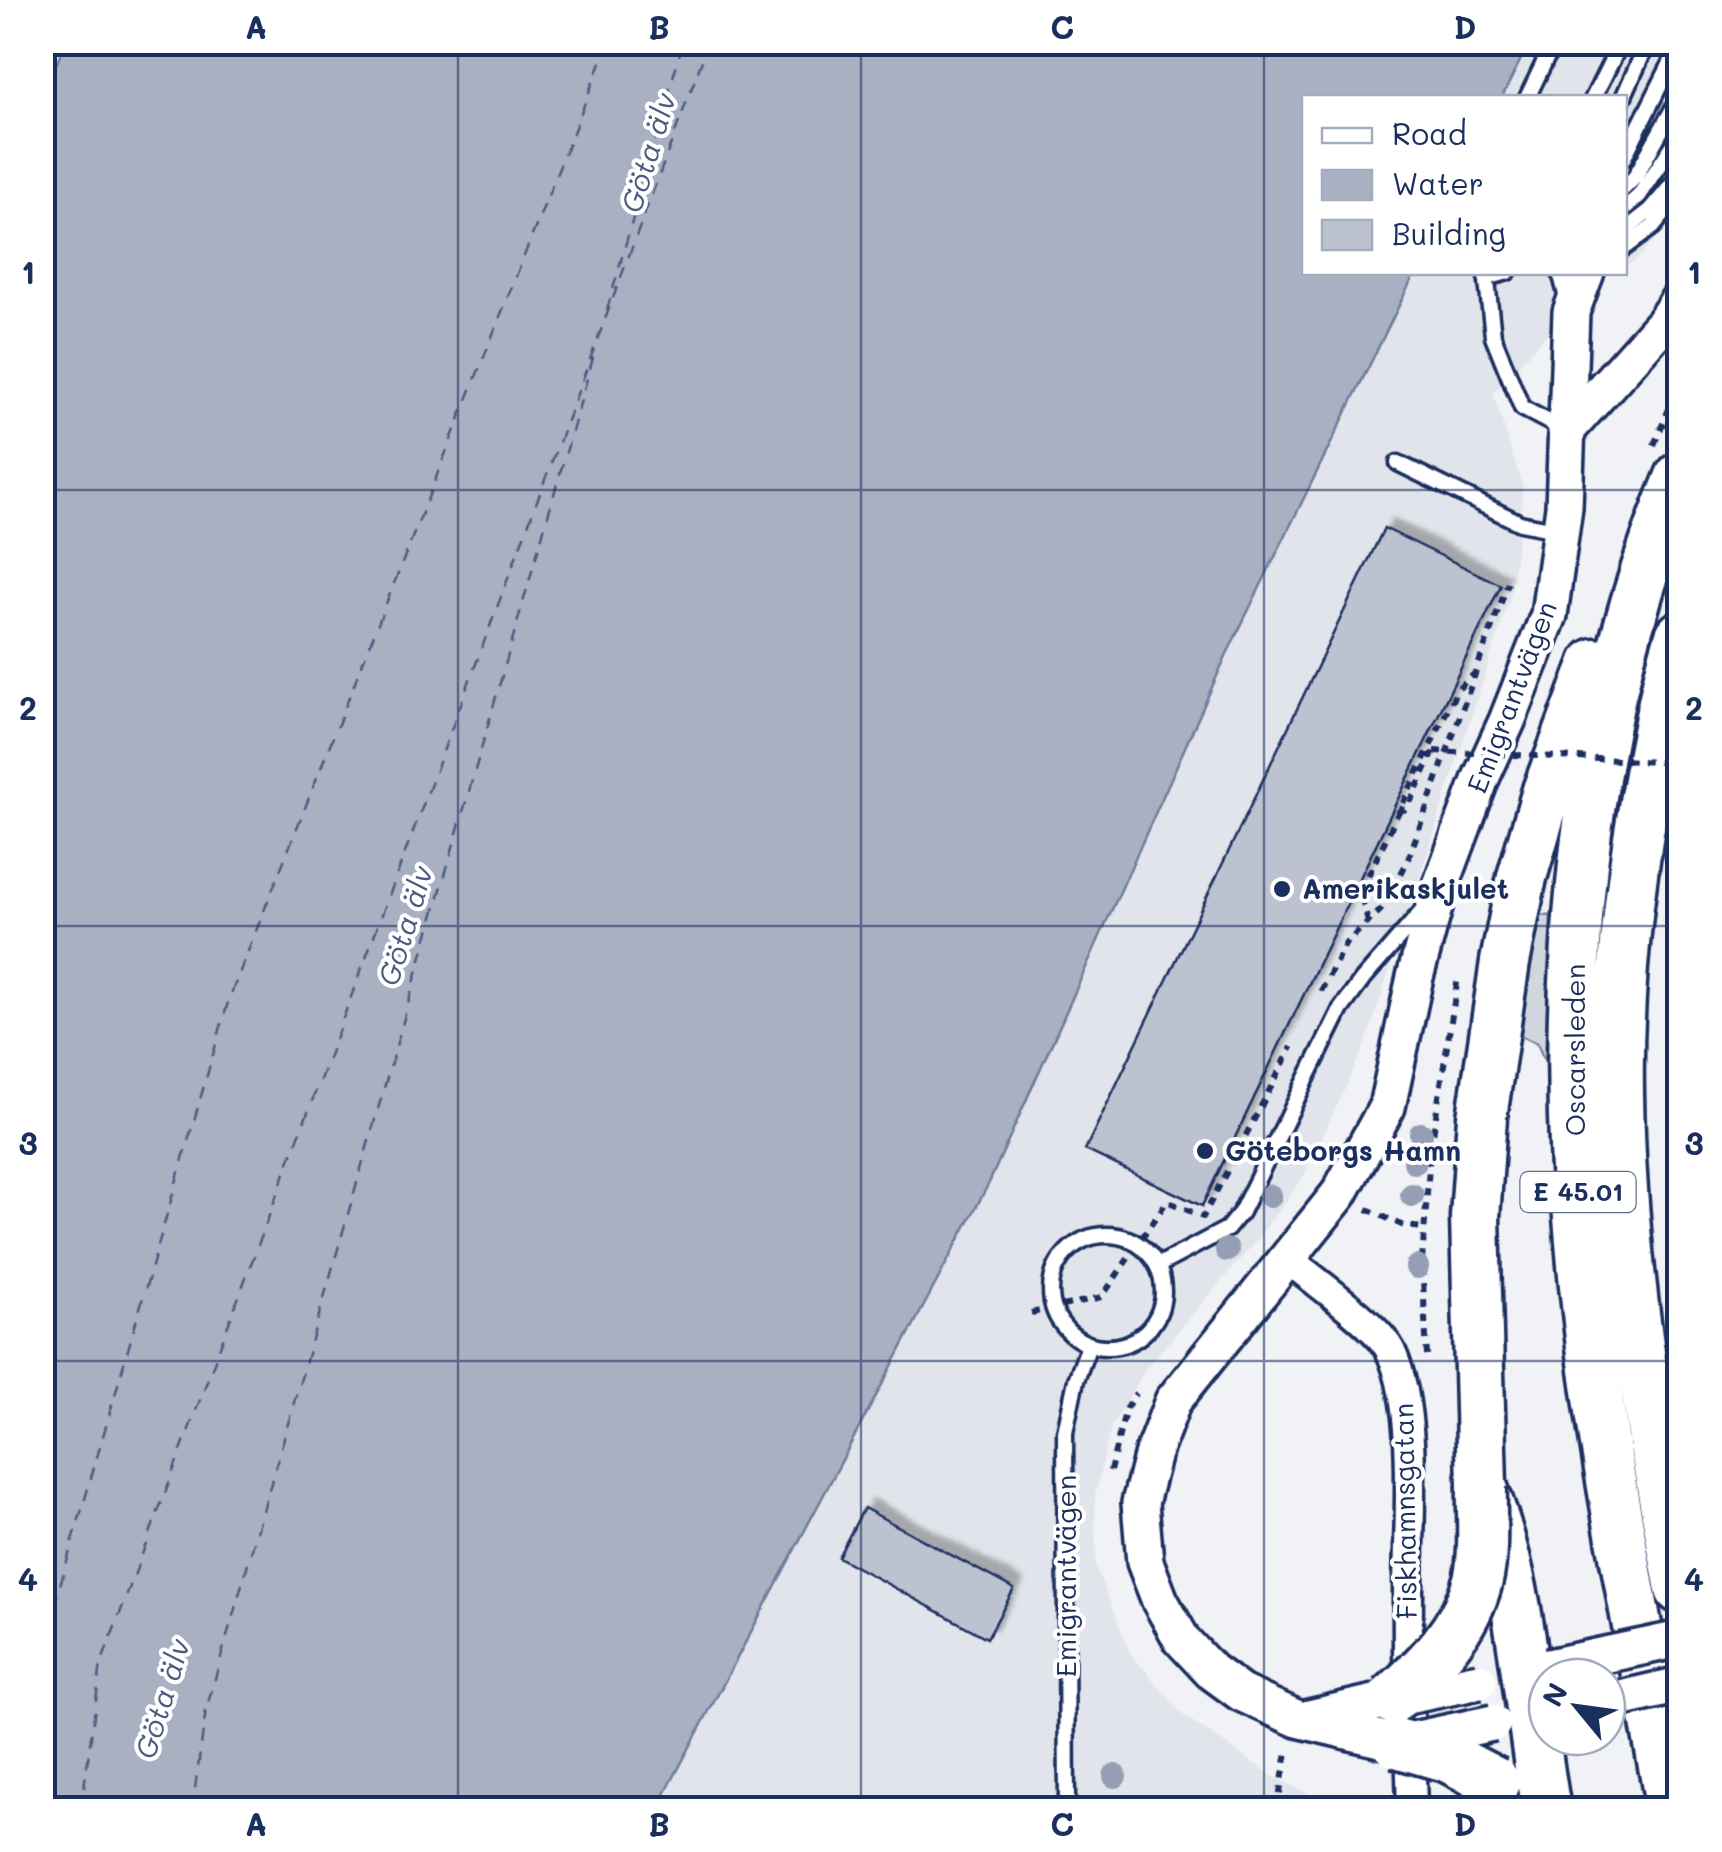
<svg xmlns="http://www.w3.org/2000/svg" width="1722" height="1852" viewBox="0 0 1722 1852" font-family="Mali,sans-serif">
<defs>
<filter id="shadow"><feDropShadow dx="9" dy="-9" stdDeviation="2.5" flood-color="#0004"/></filter>
</defs>
<rect width="100%" height="100%" fill="#f1f2f5"/>
<filter id="ink" filterUnits="userSpaceOnUse"><feTurbulence type="fractalNoise" baseFrequency=".01" numOctaves="2"/><feDisplacementMap in="SourceGraphic" scale="20" xChannelSelector="R" yChannelSelector="G"/><feConvolveMatrix kernelMatrix="1 2 1 2 8 2 1 2 1" color-interpolation-filters="sRGB"/></filter>
<g filter="url(#ink)">
<path fill="#e1e4ea" d="M1529,43H1679V213L1634,262L1625,265L1624,98H1502Z
M1415,273H1602L1493,393L1523,487L1511,594L1366,1043L1303,1178L1255,1242L1147,1367L1111,1427L1095,1496L1096,1568L1131,1654L1183,1715L1271,1775L1338,1809L657,1810L989,1183L1226,656Z"/>
<path fill="#d2d6df" stroke="#76829e" stroke-width="2.5" d="M1534,915L1551,916L1545,1062L1537,1043L1519,1035L1509,1038Z"/>
<path fill="#a8b0c2" stroke="#707c9a" stroke-width="2.5" d="M65,43H1529L1502,97L1304,98V272L1415,273L1226,656L989,1183L657,1809H43L42,98Z"/>
<g fill="none" stroke-linecap="round" stroke-linejoin="round">
<path stroke="#4c5c81" stroke-width="2.5" stroke-dasharray="12 10" stroke-linecap="butt" d="M607,310L683,42
M42,1648L229,999L609,42
M81,1810L101,1664L709,42
M192,1810L206,1710L595,351"/>
</g>
<path fill="#bcc2d0" stroke="#1b2f5e" stroke-width="2.5" filter="url(#shadow)" d="M1384,528L1501,585L1202,1206L1085,1150Z
M864,1508L1014,1589L987,1638L838,1557Z"/>
<g fill="none" stroke-linecap="round" stroke-linejoin="round">
<g stroke="#1b2f5e" stroke-width="21">
<path id="service" d="M1527,98L1554,42
M1593,98L1621,42
M1623,98L1648,42
M1624,157L1680,45
M1624,188L1635,177L1680,96
M1624,209L1639,196L1680,135
M1624,231L1651,210L1680,175
M1624,248L1653,227L1680,194
M1486,272L1493,336L1522,408L1564,430
M1560,272L1568,302
M1486,278L1508,272
M1398,463L1520,523L1561,531
M1051 1291a56 56 0 1 1 112 0a56 56 0 1 1-112 0Z
M1157,1266L1227,1229L1241,1212L1341,1009L1363,979L1424,909
M1067,1810L1065,1432L1076,1380L1089,1345"/>
</g>
<g stroke="#1b2f5e" stroke-width="35">
<path id="minor" d="M1289,1260C1312,1279 1380,1327 1391,1352C1419,1412 1408,1527 1408,1595C1407,1666 1410,1738 1412,1810"/>
</g>
<g stroke="#1b2f5e" stroke-width="42">
<path id="tertiary" d="M1566,431L1663,323L1680,298
M1309,1718L1392,1699
M1397,1743L1298,1719L1241,1693L1211,1671L1182,1640L1160,1601L1145,1562L1140,1503L1153,1453L1173,1401L1339,1194L1387,1107L1415,977L1438,893L1481,778L1507,721L1549,615L1564,507L1571,312L1586,272"/>
</g>
<g stroke="#1b2f5e" stroke-width="55">
<path id="trunk" d="M1680,636C1666,679 1659,724 1650,769C1630,875 1617,985 1619,1093C1621,1259 1649,1426 1680,1589
M1546,1810C1527,1703 1523,1587 1482,1486L1475,1217L1482,1117L1505,962L1522,877L1547,791L1595,663
M1671,1810C1639,1629 1599,1447 1582,1265C1557,1000 1577,724 1680,477"/>
</g>
<path stroke="#1b2f5e" stroke-width="6" stroke-dasharray="8 8" stroke-linecap="butt" d="M1654,445L1680,382
M1398,808L1404,810L1410,803L1434,751
M1368,922L1363,904L1367,878L1457,690L1475,673
M1321,991L1346,943L1384,907L1407,862L1508,583
M1367,1209L1404,1226L1425,1228
M1031,1313L1102,1297L1167,1201L1203,1217L1292,1047
M1427,1356L1422,1261L1430,1153L1458,977
M1110,1471L1126,1408L1136,1393
M1277,1810L1287,1752"/>
<use href="#service" stroke="#fff" stroke-width="14"/>
<use href="#minor" stroke="#fff" stroke-width="28"/>
<use href="#tertiary" stroke="#fff" stroke-width="35"/>
<use href="#trunk" stroke="#fff" stroke-width="48"/>
<g stroke="#1b2f5e" stroke-width="42" stroke-linecap="butt">
<path id="tertiary-bridge" d="M1548,1667L1680,1639
M1392,1699L1479,1681
M1607,1702L1680,1685
M1403,1742L1493,1723"/>
</g>
<g stroke="#1b2f5e" stroke-width="55" stroke-linecap="butt">
<path id="trunk-bridge" d="M1392,1699C1429,1665 1465,1631 1478,1580C1485,1551 1481,1516 1482,1486
M1397,1743L1449,1758L1495,1782"/>
</g>
<path stroke="#1b2f5e" stroke-width="6" stroke-dasharray="8 8" stroke-linecap="butt" d="M1434,751L1680,763"/>
<use href="#tertiary-bridge" stroke="#fff" stroke-width="35"/>
<use href="#trunk-bridge" stroke="#fff" stroke-width="48"/>
</g>
<g fill="#959eb4">
<circle cx="1421" cy="1134" r="12"/>
<circle cx="1415" cy="1162" r="12"/>
<circle cx="1412" cy="1195" r="12"/>
<circle cx="1270" cy="1196" r="12"/>
<circle cx="1227" cy="1250" r="12"/>
<circle cx="1417" cy="1267" r="12"/>
<circle cx="1115" cy="1776" r="12"/>
</g>
</g>
<path fill="none" stroke="#1b2f5e" stroke-width="2.5" stroke-opacity="0.55" d="M458,42V1810M861,42V1810M1264,42V1810M42,490H1680M42,926H1680M42,1361H1680"/>
<g fill="#1b2f5e" stroke="#fff" stroke-width="4">
<circle cx="1282" cy="889" r="10"/>
<circle cx="1205" cy="1151" r="10"/>
</g>
<g text-anchor="middle" stroke-width="8" stroke-linejoin="round" paint-order="stroke">
<rect fill="#fff" stroke="#5f6d8e" stroke-width="2.5" x="1520.5" y="1172" width="115" height="40" rx="8"/>
<g font-size="25" font-weight="bold" fill="#1b2f5e">
<text x="1578" y="1201">E 45.01</text>
</g>
<g font-size="28" fill="#1b2f5e" stroke="#fff">
<text transform="translate(1512 697) rotate(-69)" y="10">Emigrantvägen</text>
<text transform="translate(1575 1050) rotate(-90)" y="10">Oscarsleden</text>
<text transform="translate(1405 1511) rotate(-91)" y="10">Fiskhamnsgatan</text>
<text transform="translate(1066 1576) rotate(-90)" y="10">Emigrantvägen</text>
</g>
<g font-size="28" font-weight="bold" fill="#1b2f5e" stroke="#fff" text-anchor="start">
<text x="1302" y="899">Amerikaskjulet</text>
<text x="1225" y="1161">Göteborgs Hamn</text>
</g>
<g font-size="30" font-style="italic" fill="#4c5c81" stroke="#fff">
<text transform="translate(649 153) rotate(-73)" y="10">Göta älv</text>
<text transform="translate(406 926) rotate(-73)" y="10">Göta älv</text>
<text transform="translate(163 1699) rotate(-73)" y="10">Göta älv</text>
</g>
</g>
<rect width="1722" height="1852" fill="none" stroke="#fff" stroke-width="110"/>
<rect x="1302" y="95" width="325" height="180" fill="#ffffff" stroke="#a4acbf" stroke-width="2.5"/>
<rect x="1322" y="128" width="50" height="15" fill="#ffffff" stroke="#a4acbf" stroke-width="2.5"/>
<text x="1392" y="145" font-size="30" fill="#1b2f5e">Road</text>
<rect x="1322" y="170" width="50" height="30" fill="#a8b0c2" stroke="#a4acbf" stroke-width="2.5"/>
<text x="1392" y="195" font-size="30" fill="#1b2f5e">Water</text>
<rect x="1322" y="220" width="50" height="30" fill="#bcc2d0" stroke="#a4acbf" stroke-width="2.5"/>
<text x="1392" y="245" font-size="30" fill="#1b2f5e">Building</text>
<g transform="translate(1577 1707) rotate(299)"><circle r="48" fill="#ffffff" stroke="#a4acbf" stroke-width="2.5"/>
<path d="M0-8L18 38L0 25L-18 38Z" fill="#1b2f5e"/>
<text y="-15" font-size="28" font-weight="bold" text-anchor="middle" fill="#1b2f5e">N</text>
</g>
<rect x="55" y="55" width="1612" height="1742" fill="none" stroke="#1b2f5e" stroke-width="4"/>
<g font-size="32" text-anchor="middle" font-weight="bold" fill="#1b2f5e">
<text x="256" y="39">A</text>
<text x="659" y="39">B</text>
<text x="1062" y="39">C</text>
<text x="1465" y="39">D</text>
<text x="28" y="284">1</text>
<text x="1694" y="284">1</text>
<text x="28" y="720">2</text>
<text x="1694" y="720">2</text>
<text x="28" y="1155">3</text>
<text x="1694" y="1155">3</text>
<text x="28" y="1591">4</text>
<text x="1694" y="1591">4</text>
<text x="256" y="1836">A</text>
<text x="659" y="1836">B</text>
<text x="1062" y="1836">C</text>
<text x="1465" y="1836">D</text>
</g>
</svg>
